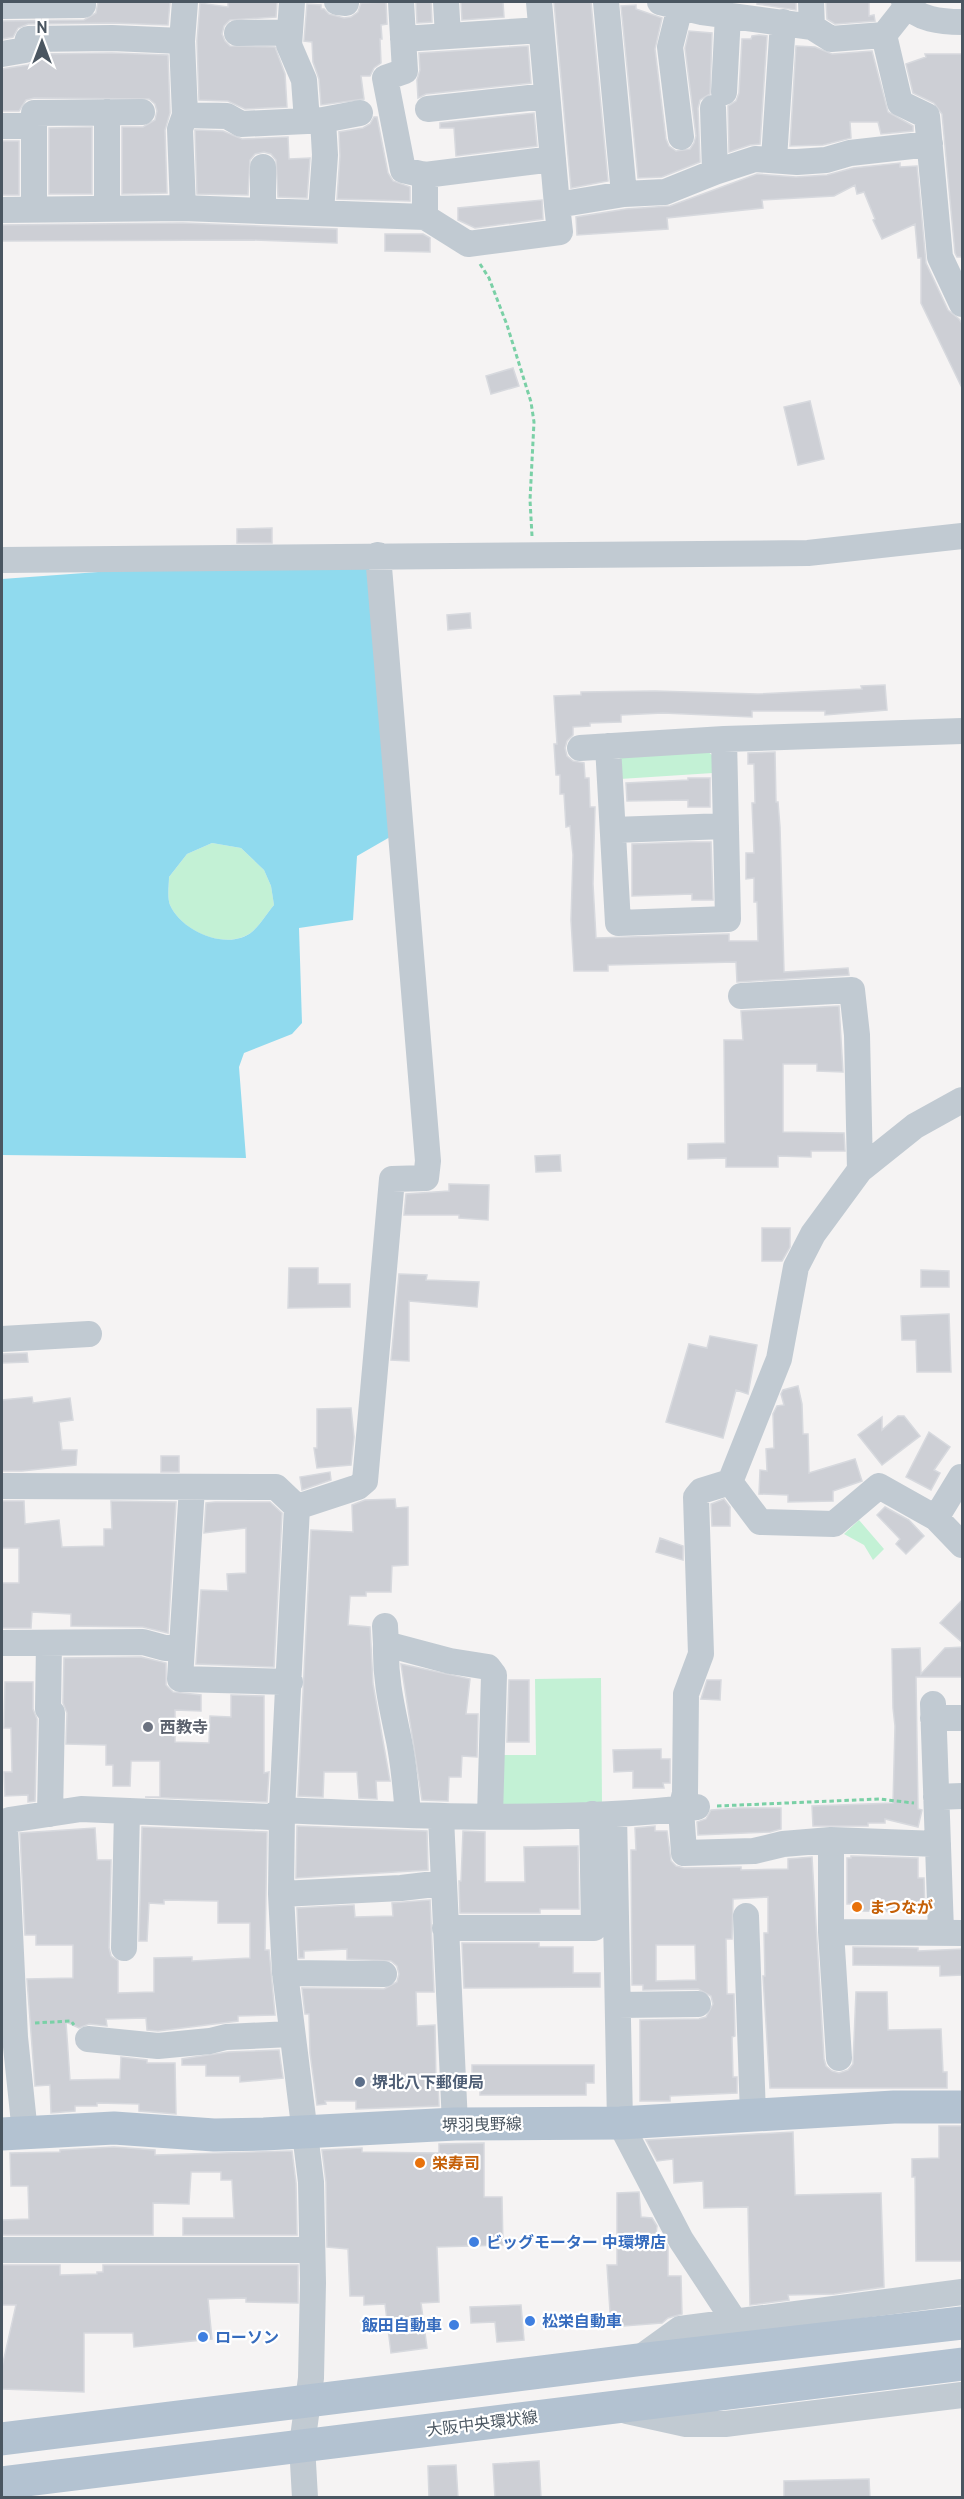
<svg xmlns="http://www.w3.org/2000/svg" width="964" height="2499" viewBox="0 0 964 2499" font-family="Overpass,'Noto Sans JP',sans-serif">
<rect width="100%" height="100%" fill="#f5f3f3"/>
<path fill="#c3f1d5" d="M706,750L712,755L713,773L620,779L619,759L625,754Z
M212,843L241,848L264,870L271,886L274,905C267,913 261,924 253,931C228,952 182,932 170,905C167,897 169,885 169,877L187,854Z
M859,1520L884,1549L873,1560L864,1545L844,1534Z
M601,1678L602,1804L499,1805V1755H536L535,1679Z"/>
<path fill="#90daee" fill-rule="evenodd" d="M369,566L390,837L357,856L353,920L299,928L302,1023L292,1034L244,1053L239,1067L246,1158L2,1155V579L153,568ZM212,843L241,848L264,870L271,886L274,905C267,913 261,924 253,931C229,952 182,932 170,905C167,897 169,885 169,877L187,854Z"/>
<path fill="#cdcfd5" stroke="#d7d9de" stroke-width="1.5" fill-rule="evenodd" d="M98,2H170L168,25L112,23L28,24L18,28L13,37L2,39V21L84,20L96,13Z
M228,2H277L276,17L230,20L224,26L222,34L225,41L230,46L275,47L285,74L287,107L245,109L228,101L199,100L197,41L200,3L228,7Z
M386,2L387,24L381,25L382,39H380L381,63L374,68L370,76H361L364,99L321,105L319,79L313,62L312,42L304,41L307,4L321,5V9H324L329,14L344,18L351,17L358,12L361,3Z
M416,2H431L432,22L417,23Z
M461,2H503L504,17L462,20Z
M554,2H591L608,181L571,188Z
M757,2H796V10L757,4Z
M826,2H869V16L874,15L875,21L835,24L827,19Z
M636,5V9L662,18L655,49L666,139L669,146L676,151L690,149L694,143L696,136L685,48L689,31L712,33L710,94L700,100L698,108L700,162L662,177L638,178L621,6Z
M759,35L767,36L760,144L750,145L729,152L728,106L736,101L739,93L742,39H751L752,36Z
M528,46L531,83L426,94L418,98L417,80L420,70L419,53Z
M796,46L815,47L832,54L872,51L888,112L913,126V131L881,134L878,122H850L851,138L823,145L790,146Z
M112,53L168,55L170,113L165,130L167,193L122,194V127H143L155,120L157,111L155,104L149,99L34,98L26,100L19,111H2V69L28,65L36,61L39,54Z
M925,54H963V257H957L955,253L942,114L934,103L913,93L906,64L926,57Z
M534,113L537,146L456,156L454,128H440V123Z
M374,117H377L388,173L393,181L410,187V201L337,199L340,156L339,132L363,128L370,124Z
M92,127V194H49V128Z
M195,130L223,131L242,139L288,137L289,159L310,158L307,198L278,197L276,160L271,154L264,152L255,154L250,160L248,195L197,194Z
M2,141H19V195H2Z
M900,163V167L917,166L926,263L948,310L959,319L963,325V390L921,303V258H918L915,224L882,239L873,220L875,219L864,192L857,194L855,185L834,196L762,200L763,208L667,218L668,229L577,235L576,217L626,209L670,206L757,174L796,177L827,175L853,168Z
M542,200L543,219L475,228L458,220V208Z
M183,223L337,229V243L251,240L2,241V225Z
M385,234H423L430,238V252L385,251Z
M513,368L519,386L491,394L486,376Z
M810,401L824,459L798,465L784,407Z
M272,528V543H237V529Z
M470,613L471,628L448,630L447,615Z
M885,685L887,710L825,715V711H752V717L663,713L621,715V722L590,723V726L573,727V735L567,741L565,748L567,756L573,761L584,763L585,778H589L590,807H595L593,884L596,938L729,934V941H758L757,902H754V878L746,879V853H754L752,803H755L754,764H748V753L775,752L776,802H778L780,827L784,972L848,968L849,975L737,982L736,962L608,965V971H574L571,920L573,855L570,826L566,827L564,794H560V775H556L554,744H557L554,696L581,695V692L655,691L757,694L862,689L861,686Z
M688,778H710V807H688V800L627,801L626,783L688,780Z
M691,842H711L713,900H692V894L632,896V844Z
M839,1006L843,1072L817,1071V1064H783V1132L844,1133L845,1151H811V1157L778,1156V1167H726V1158L688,1159V1144L725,1143L724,1040H743L741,1011Z
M560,1155L561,1171L536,1172L535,1156Z
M449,1184L489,1185L488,1220L459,1218V1215H404L406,1194L449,1191Z
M762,1228H790V1247L782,1261H762Z
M289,1268H318V1284H350V1307L288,1308Z
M921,1270L949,1271V1287H921Z
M399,1274L427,1275L426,1280L479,1282L477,1307L409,1301V1361L391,1360Z
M949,1314L951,1372H917L916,1340H902L901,1316Z
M710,1336L757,1345L748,1394L736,1390L723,1438L666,1422L689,1344L707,1348Z
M27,1353L28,1362L2,1363V1354Z
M798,1386L802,1404L803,1434H808L809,1473L855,1459L862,1481L833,1491V1501L788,1502V1495L759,1494L760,1470L767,1471L766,1449L774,1448L773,1414L777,1406L784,1405L781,1394L783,1390Z
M32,1397L33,1403L70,1398L73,1420L59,1422L62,1450H77L76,1465L22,1471H2V1400Z
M351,1408L354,1437L351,1465L317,1468L314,1448H317V1409Z
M898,1416H904L920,1436L882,1465L858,1435L882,1417V1430Z
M929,1432L950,1447L934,1470L940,1473L931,1490L906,1477Z
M161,1456H179V1472H161Z
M330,1472L331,1480L302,1490L300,1477Z
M395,1499L396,1508L408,1507V1565L392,1566L391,1592H366V1596H350L348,1625L370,1627L373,1684L390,1781H376L377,1799L359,1798L357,1772H324L323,1797L298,1796L311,1530L353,1532L352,1505L365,1500Z
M724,1499L730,1507V1526H712L711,1504Z
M2,1501H24L25,1524L59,1520L62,1547L104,1546V1529H112L111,1501L176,1502L168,1633L143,1627L71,1626V1614L32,1612L31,1628H2V1583H19V1548H2Z
M215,1502H270L282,1513L274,1667L196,1664L201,1590L228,1591L227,1574L246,1573V1528L204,1533L206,1503Z
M885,1507L909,1520L924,1536L906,1554L896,1544L900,1539L877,1515Z
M660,1538L683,1546V1560L656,1552Z
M963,1599V1643L940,1623Z
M963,1647V1677H916L918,1809L922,1810L918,1827L885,1819V1823H868V1826H813L812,1806L893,1803L895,1726L893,1708L892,1649L920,1648L921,1674L945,1648Z
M141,1657L166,1663V1685L173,1692L201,1695V1711L175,1710V1742L209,1743L210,1716L231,1717V1695L264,1696V1773L269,1772L267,1802L145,1797H160V1761H131L130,1786H113V1765H106V1745L66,1744L67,1713L63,1703L64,1658Z
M401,1664L470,1679L466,1714H478L477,1757L462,1756L461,1777H449L448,1801L422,1800Z
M509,1680H529V1742H507Z
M707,1680H721L720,1700L701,1699Z
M5,1682H33V1709L37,1719L35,1801L28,1802V1795L5,1796L4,1772H12L11,1728H4Z
M661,1749V1759H670V1783H663L664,1788H633V1771L614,1772L613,1750Z
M740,1808H781V1829L770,1832L698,1835L697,1822L706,1819L711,1810Z
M297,1826L427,1831L428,1870L296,1878Z
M655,1826V1831H667L671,1861L676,1866L684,1868L741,1867V1870L788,1869V1859L812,1857L824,2059L826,2066L832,2071L839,2073L848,2070L853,2064L856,1992H887L888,2030L941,2029L943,2072H947V2088H770L763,1976H765L764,1933H768V1897L733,1899L732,1939H726L727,1994H734L735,2036L732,2037L733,2077H737V2093L670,2096V2101H640V2020L699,2019L706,2017L713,2004L711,1996L698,1989L643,1990V1985H632L631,1850H636L635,1828ZM656,1945H695L696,1980L656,1981Z
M142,1827L267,1832L265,1950H269L275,2015L238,2016V2021L158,2031L147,2030L146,2018L106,2019L107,2026L89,2024L79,2028L66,2022L70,2080L120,2079L121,2057L147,2060V2063H175L176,2114L139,2111V2104L97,2103V2106H75V2111L51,2113L50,2085L35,2086L27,1979L73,1978V1945H36V1935H25L20,1833L95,1828L97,1860H111L109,1948L111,1956L118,1961V1993L154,1992V1958L192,1957V1961L250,1958V1923H218V1901L164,1900V1904L149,1903L147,1941H139Z
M463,1831L485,1832V1882H525L524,1847L578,1846L579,1909H540V1913H460L459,1881H461Z
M851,1856L918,1858V1878H924L925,1912L860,1911V1904H847V1858H851Z
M430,1900L434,1992H416L417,2026L435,2025L436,2083H438L439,2106L356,2109V2101H325L326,2104L317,2105L310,2053L309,2014H305L302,1988L384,1989L397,1982L399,1974L397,1966L391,1961L347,1959V1949L304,1951V1958H299L297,1908L354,1905L355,1917L393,1916L392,1903Z
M462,1943H539V1947H573V1973H600V1987L464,1988Z
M853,1947L918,1948V1951L963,1949V1975L940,1976V1966L853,1965Z
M279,2050L283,2078L240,2082V2076H206V2065H182V2059L228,2052Z
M472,2065H594V2083H586V2095H480V2084H472Z
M939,2126H963V2261H916L915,2177H912V2159L939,2158Z
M793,2132L795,2195L881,2193L884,2287L834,2294L788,2295L789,2300L750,2305L748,2207L704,2208L703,2181L674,2183L673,2159L657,2161L646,2140Z
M484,2143V2197H502L503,2245L437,2247L439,2302L421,2303L427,2348L391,2353L385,2304L364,2305V2296H350L348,2249L327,2247L326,2182L322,2150L362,2148V2152L439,2153V2144Z
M114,2147L155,2150V2155L292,2151L296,2183L297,2235H183V2218H234L232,2180H221V2172H191L189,2204L153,2203V2235H2V2220L29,2219L28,2186H11L10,2153L60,2152V2150Z
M639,2192L641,2217L652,2218L657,2226L656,2235H662L668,2247V2276H681L682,2314L668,2318L662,2323L611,2327L607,2265H617V2193Z
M2,2265H60V2275L97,2274V2272H103V2265H298V2303L246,2302V2298L208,2299L212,2339L134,2347L133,2333H84V2392L2,2389V2367L16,2305H2Z
M521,2305L524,2340L497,2342L495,2322L471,2323L470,2307Z
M539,2461L541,2498H495L493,2464Z
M456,2465L458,2498H429L428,2466Z
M869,2479L870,2498H784V2481Z"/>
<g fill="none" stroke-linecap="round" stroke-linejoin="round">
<path stroke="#7ad0a6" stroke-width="3" stroke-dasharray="4.5 3" stroke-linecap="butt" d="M480,264L489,278L507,325L531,402L534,422L530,500L532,536
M717,1806L879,1799L914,1803
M35,2023L71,2021L74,2025"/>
<path stroke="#c1cad2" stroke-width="26" d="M292,2L289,45L304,80L307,121L323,120L325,155L321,212
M337,2L346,3
M401,2L405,71L385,78L403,170L425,175V217
M446,2L448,36
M539,2L557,205
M606,2L624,194
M660,2L702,12L812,27L831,39L884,35L907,6
M811,2L812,27
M904,2C917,20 942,22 962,22
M2,6L83,5V2
M680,7L670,47L681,137
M237,33L290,32
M884,35L900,103L927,116L940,257L962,304
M403,39L541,30
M2,54L25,50L28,39L112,38L182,41
M724,92L728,15
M713,108L715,172L755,159L797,162L826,160L850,153L930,144
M428,109L547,96
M107,112V209
M185,115L227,116L241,124L307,121
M323,120L360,113
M2,126H34
M774,159L783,22
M263,167V211
M425,175L553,159
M183,208L180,129L185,115L182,41L185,2
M34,209V113L142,112
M2,210L183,208L425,217L468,244L560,232L557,205L624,194L665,192L715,172
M2,560L808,553L962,536
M608,746L618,923L728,919L724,739
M580,748L724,739L962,731
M613,830L726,826
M741,996L852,990L857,1035L860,1170
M2,1339L89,1334
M730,1482L760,1522L834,1524L879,1486L936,1518L962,1545
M2,1486L276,1487L297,1507L282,1810L281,1894L285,1973L311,2182L313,2283L311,2378L302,2445L305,2498
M192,1487L180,1679L290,1682
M297,1507L358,1487L365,1481L392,1179L426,1178L428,1161L378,555
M936,1518L961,1477L962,1478
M385,1626L386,1644L450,1661L488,1667L494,1675L490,1816
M2,1643L143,1642L165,1648H181
M49,1643L48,1709L52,1713L50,1814
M386,1644C385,1680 392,1707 399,1741C404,1766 406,1790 408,1815
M933,1704L941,1931
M933,1718H962
M936,1797L962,1796
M614,1814L620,2123L681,2240L735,2322
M441,1817L455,2124
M2,1827H5L9,1820L81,1809L271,1817L282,1810C420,1816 560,1823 697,1807
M5,1827L15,2037L25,2133
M831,1840L783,1844L754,1851L684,1853L681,1809L685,1793L686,1694L701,1654L696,1497L701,1491L730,1482L779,1359L796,1267L813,1234L860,1170L915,1126L962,1100
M281,1894L401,1888L443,1883
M746,1916L753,2115
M445,1928H594L592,1814
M831,1932L962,1933
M124,1948L127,1811
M285,1973L384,1974
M618,2005L698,2004
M88,2039L158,2046L210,2041L226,2037L291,2034
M839,2058L831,1932V1840L938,1844
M2,2250H312
M637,2360L680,2329L962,2292
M627,2411L686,2424H725L962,2395"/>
<path stroke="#b3c2d1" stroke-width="33" d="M2,2134L114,2128L214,2135L264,2134L455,2124L620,2123L894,2107H962
M2,2439L637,2360L962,2323
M2,2483L962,2364"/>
</g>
<circle fill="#6b7280" stroke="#fff" stroke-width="2" cx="148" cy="1727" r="6"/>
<g fill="#e8710a" stroke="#fff" stroke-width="2">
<circle cx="857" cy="1907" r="6"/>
<circle cx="420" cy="2163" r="6"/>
</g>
<circle fill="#5c6f8a" stroke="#fff" stroke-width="2" cx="360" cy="2082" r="6"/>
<g fill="#3f7fe0" stroke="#fff" stroke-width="2">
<circle cx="474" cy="2242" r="6"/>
<circle cx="530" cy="2321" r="6"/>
<circle cx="454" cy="2325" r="6"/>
<circle cx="203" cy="2337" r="6"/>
</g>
<g text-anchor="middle" stroke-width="4.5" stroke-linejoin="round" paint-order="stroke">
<g font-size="16" font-weight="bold" fill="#5b616d" stroke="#fff" text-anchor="start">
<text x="160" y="1733">西教寺</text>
</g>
<g font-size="16" font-weight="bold" fill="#c56008" stroke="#fff" text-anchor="start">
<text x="869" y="1913">まつなが</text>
<text x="432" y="2169">栄寿司</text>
</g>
<g font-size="16" font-weight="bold" fill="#4e5e75" stroke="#fff" text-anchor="start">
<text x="372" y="2088">堺北八下郵便局</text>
</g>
<g font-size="16" fill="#4a5661" stroke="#fff">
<text transform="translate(482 2124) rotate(-1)" y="6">堺羽曳野線</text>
<text transform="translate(482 2423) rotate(-7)" y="6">大阪中央環状線</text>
</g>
<g font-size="16" font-weight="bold" fill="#366cbe" stroke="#fff" text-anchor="start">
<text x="486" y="2248">ビッグモーター 中環堺店</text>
<text x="542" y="2327">松栄自動車</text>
<text x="442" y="2331" text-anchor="end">飯田自動車</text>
<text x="215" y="2343">ローソン</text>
</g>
</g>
<rect width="964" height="2499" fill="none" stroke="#4a5661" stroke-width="6"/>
<g transform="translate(42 42)" stroke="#ffffff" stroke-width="4.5" paint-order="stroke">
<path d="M0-4.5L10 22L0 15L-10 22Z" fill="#4a5661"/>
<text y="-9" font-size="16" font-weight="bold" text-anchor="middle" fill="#4a5661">N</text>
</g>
</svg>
